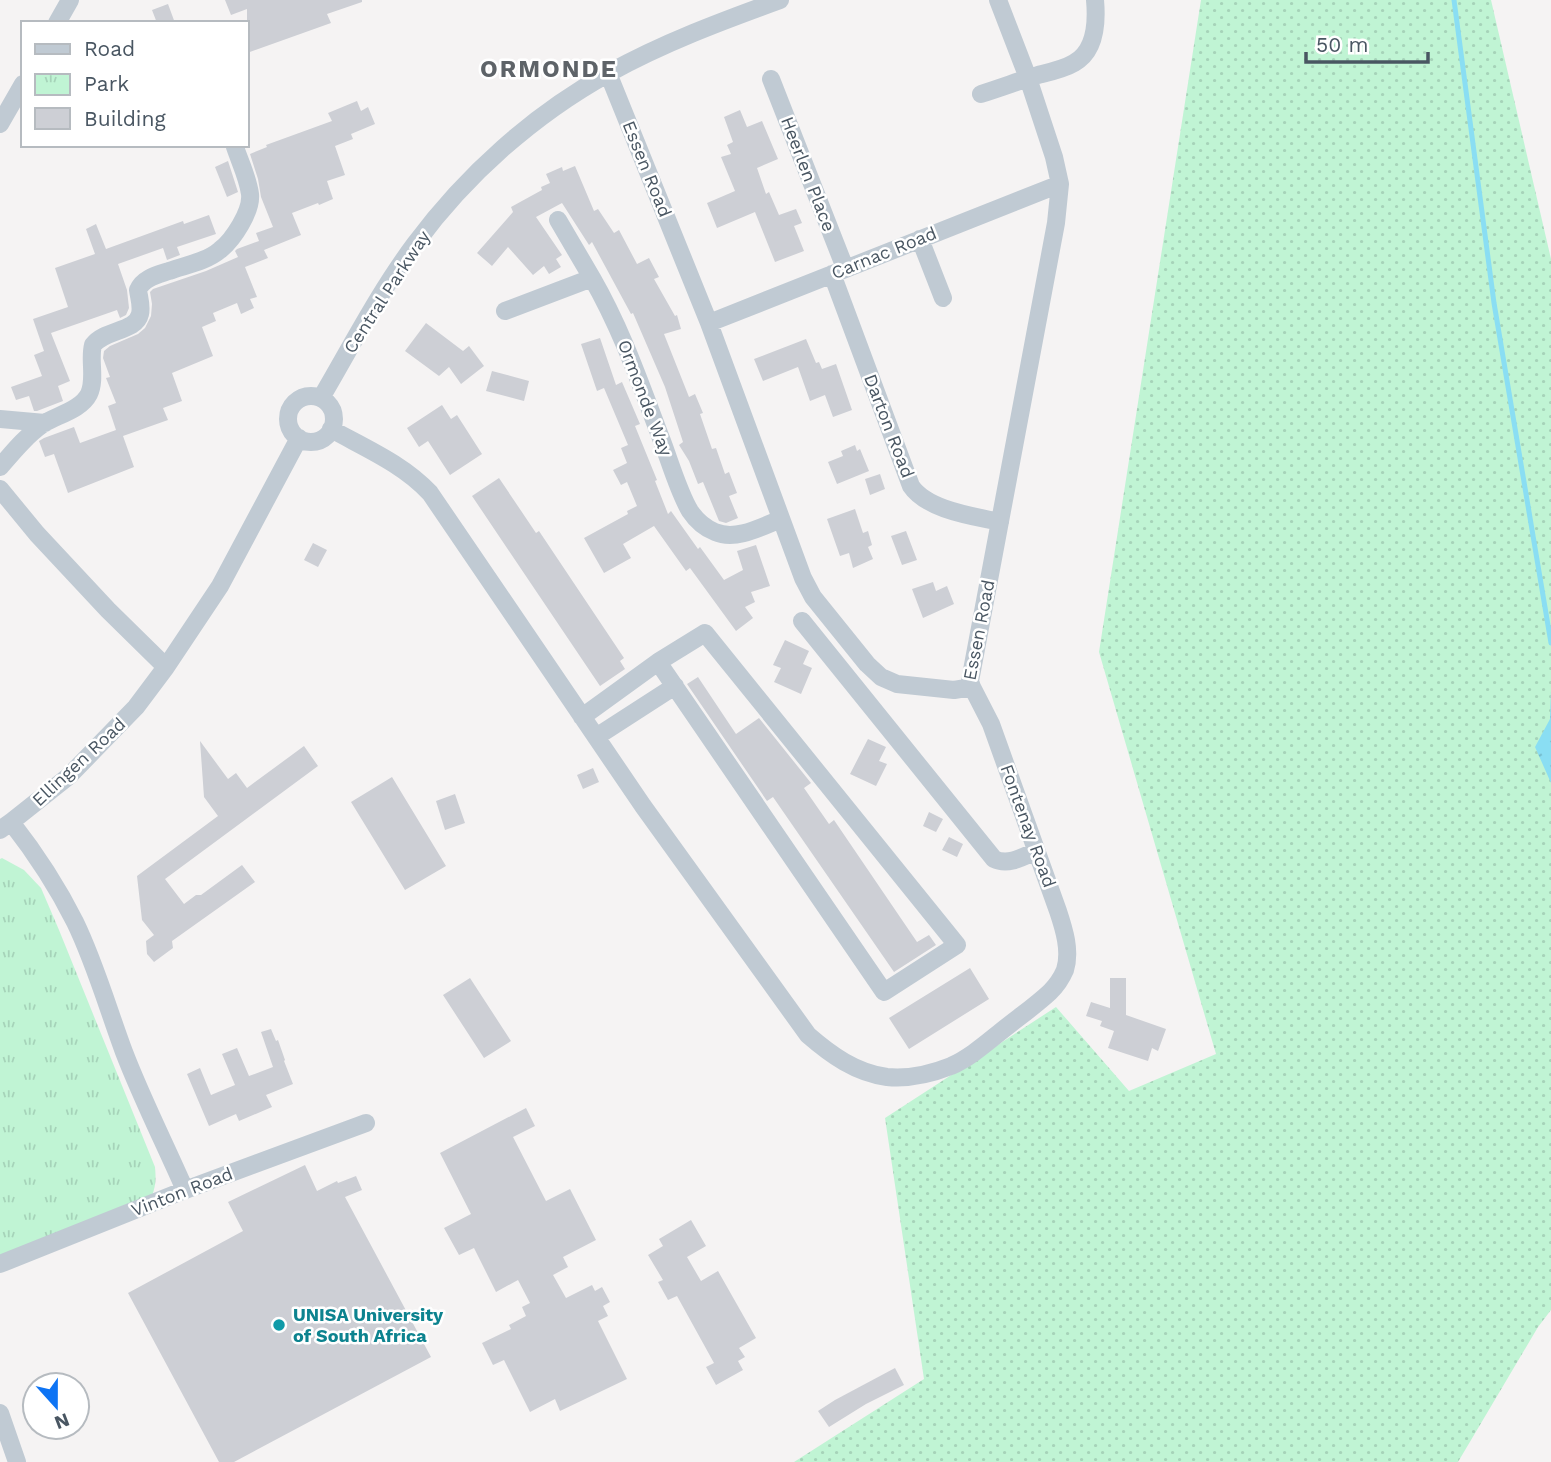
<svg xmlns="http://www.w3.org/2000/svg" width="1551" height="1462" viewBox="0 0 1551 1462" font-family="'Work Sans',sans-serif">
<defs>
<pattern id="grass-dots" width="8" height="8" patternUnits="userSpaceOnUse" patternTransform="scale(1.75)"><rect width="8" height="8" fill="#c0f4d4"/><path d="M2 2h.1M6 6h.1" fill="none" stroke="#a6d3b9" stroke-width="1.8" stroke-linecap="round"/></pattern>
<pattern id="park-tufts" width="24" height="20" patternUnits="userSpaceOnUse" patternTransform="scale(1.75)"><rect width="24" height="20" fill="#c0f4d4"/><path d="M3 7l-1-3M5 7V3M7 7l1-3M15 17l-1-3M17 17v-4M19 17l1-3" fill="none" stroke="#a6d3b9"/></pattern>
<pattern id="water-ripples" width="26" height="14" patternUnits="userSpaceOnUse" patternTransform="scale(1.75)"><rect width="26" height="14" fill="#8adef3"/><path d="M2 4q2-2 4 0t4 0M15 11q2-2 4 0t4 0" fill="none" stroke="#73b7c8"/></pattern>
</defs>
<rect width="100%" height="100%" fill="#f5f3f3"/>
<path fill="url(#grass-dots)" d="M1201,0H1491L1551,259V1310L1538,1327L1458,1462H794L924,1379L885,1118L1056,1007L1129,1091L1216,1054L1099,652Z"/>
<path fill="url(#park-tufts)" d="M2,858L24,870L41,888L59,930L155,1167C156,1178 156,1185 152,1196L0,1259V859Z"/>
<path fill="url(#water-ripples)" d="M1551,690V783L1535,747L1550,719Z"/>
<g fill="none" stroke-linecap="round" stroke-linejoin="round">
<path stroke="#8adef3" stroke-width="5" d="M1454,0L1494,303L1551,643"/>
</g>
<path fill="#cdcfd5" d="M225,0H362V2L327,14L331,23L247,53V9L231,15Z
M168,4L175,23H157L152,10Z
M357,101L361,111L368,107L375,124L351,134L353,139L335,146L345,175L327,181L333,199L319,205L318,203L292,213L301,235L264,250L268,258L245,267L257,297L250,299L254,308L241,314L237,303L213,313L216,321L202,327L213,356L172,373L182,401L163,408L168,420L123,436L134,467L68,493L54,454L45,457L39,441L44,438L74,427L80,443L116,430L108,406L116,403L106,378L110,377L103,358L104,351L110,346L138,334L145,328L151,316L152,304L150,292L153,289L206,271L238,257L235,251L237,249L259,241L256,233L273,227L261,197L258,179L250,154L267,147L266,145L332,121L328,113Z
M740,110L747,127L762,121L778,159L757,168L766,194L769,192L779,215L796,209L802,223L794,226L804,251L775,262L755,212L717,228L707,203L735,191L721,157L731,154L727,145L733,142L724,117Z
M228,161L238,192L227,197L215,167Z
M575,166L594,211L598,209L614,233L619,230L637,264L649,258L659,277L654,279L675,316L677,315L681,329L664,334L689,397L695,394L703,413L700,414L712,449L716,448L725,474L729,472L737,493L729,496L738,518L726,523L719,521L703,482L698,484L689,461L679,445L683,442L665,387L633,313L631,314L592,242L589,245L562,203L536,217L562,255L556,259L561,267L549,274L544,266L533,275L508,247L492,266L477,253L513,212L511,207L542,190L541,187L550,183L546,174L562,167L563,171Z
M209,215L216,234L177,247L180,255L167,260L163,248L118,264L127,290L129,308L126,315L120,318L117,310L51,333L70,381L58,386L63,401L37,411H34L29,396L16,400L11,387L42,376L34,355L44,351L33,319L68,307L55,268L95,254L86,229L96,224L106,249L183,221L184,224Z
M426,323L463,351L469,346L484,366L461,384L449,367L439,376L405,351Z
M600,338L616,385L622,382L640,424L635,426L657,480L655,481L668,514L671,511L698,549L700,547L724,580L743,570L737,551L756,545L770,586L751,592L755,602L745,607L753,618L736,631L690,568L686,571L654,526L623,544L631,558L604,573L584,538L628,514L627,511L637,506L627,482L621,485L613,470L627,463L621,448L628,445L604,388L597,391L581,344Z
M806,339L816,363L819,362L822,369L836,364L852,410L833,417L825,395L810,401L798,367L763,381L754,359Z
M492,371L529,381L524,401L486,391Z
M442,405L451,419L457,415L482,454L450,475L428,441L419,447L407,428Z
M855,445L857,451L860,449L869,471L837,484L828,462L843,456L841,451Z
M880,474L885,489L870,495L865,479Z
M499,478L536,533L539,531L624,658L620,661L625,669L600,686L472,496Z
M855,509L863,533L868,531L872,545L868,547L873,559L853,568L849,553L840,556L827,519Z
M906,531L917,560L902,565L891,536Z
M313,543L327,550L318,567L304,560Z
M933,582L936,591L947,586L954,604L923,618L912,589Z
M785,640L809,651L803,664L812,668L801,694L774,682L781,668L773,665Z
M698,677L736,734L759,718L811,783L804,788L829,824L834,820L917,942L929,935L936,945L894,972L773,797L767,801L687,684Z
M868,739L886,747L879,761L887,764L876,786L850,774Z
M200,741L228,779L236,773L247,788L304,746L318,766L165,879L184,904L196,895H201L242,865L255,882L172,941L173,948L154,962L147,954L146,941L154,935L142,920L137,876L218,816L204,797Z
M593,768L599,782L583,789L577,775Z
M392,777L446,866L405,890L351,802Z
M455,794L465,823L445,830L436,801Z
M929,812L943,819L936,832L923,826Z
M949,837L963,844L957,857L942,850Z
M970,968L989,999L909,1049L889,1018Z
M470,978L511,1041L484,1058L443,995Z
M1110,978H1126V1015L1166,1029L1158,1051L1152,1048L1148,1061L1108,1048L1114,1031L1100,1026L1102,1021L1086,1016L1091,1002L1110,1008Z
M271,1029L276,1041L278,1040L285,1060L284,1061L293,1084L266,1095L272,1107L239,1121L236,1114L209,1126L187,1074L200,1068L211,1095L235,1085L222,1054L237,1048L249,1076L273,1067L261,1032Z
M526,1108L535,1126L513,1137L546,1201L570,1189L596,1240L563,1257L568,1267L553,1275L566,1298L592,1285L595,1291L602,1287L610,1302L603,1306L608,1316L598,1321L627,1379L560,1411L555,1399L530,1412L504,1360L493,1365L482,1343L511,1329L509,1325L526,1316L522,1307L530,1303L518,1280L496,1292L474,1248L459,1255L444,1228L471,1214L440,1153Z
M305,1165L317,1191L337,1181L338,1183L356,1176L362,1190L345,1197L431,1357L234,1462H219L128,1293L243,1231L228,1202Z
M691,1220L706,1246L687,1257L701,1281L718,1271L756,1338L739,1348L745,1357L738,1361L743,1370L716,1385L706,1367L714,1363L677,1296L668,1300L658,1282L663,1280L648,1255L663,1246L659,1239Z
M895,1368L904,1385L866,1404L829,1427L818,1411L835,1400Z"/>
<g fill="none" stroke-linecap="round" stroke-linejoin="round">
<path stroke="#c0cad3" stroke-width="18" d="M57,23L70,0
M608,73L709,323L803,578L813,597L867,664L881,677L897,684L954,690L972,687
M771,79L845,268
M981,94C1000,88 1019,81 1038,75C1050,72 1064,69 1074,63C1096,51 1097,22 1095,0
M0,124L23,84
M558,220L592,278
M920,239L943,298
M832,274L911,486C927,510 973,516 1000,522
M505,311L592,278C622,330 641,386 662,441C670,462 679,493 690,511C696,520 705,528 715,532C736,541 761,527 781,519
M709,323L1060,184
M288 419a23 23 0 1 1 46 0a23 23 0 1 1-46 0Z
M321,398C351,347 379,292 415,244C466,175 533,115 609,73C663,43 722,21 780,0
M0,419L45,423
M331,429C365,448 403,464 430,493L643,806L808,1035C831,1055 856,1073 887,1077C908,1079 931,1074 951,1066C969,1058 984,1045 999,1033C1016,1019 1034,1007 1050,992C1055,987 1062,977 1065,970C1071,951 1064,929 1058,911L991,724L972,687L970,681L1056,223L1060,184L1054,157L1028,78L998,0
M0,467C13,452 26,436 43,424C57,415 81,410 89,394C96,379 89,360 93,345C105,329 136,332 140,314C142,306 139,298 138,290C143,278 157,275 169,271C185,265 206,262 220,250C233,240 252,211 250,194C248,178 240,162 235,147
M0,489L37,534L108,610L166,667
M802,621L994,859C1008,866 1023,857 1036,851
M582,717L658,662L705,633L957,945L884,992L658,662
M596,737L675,686
M11,822C36,854 57,886 75,922C95,963 108,1009 124,1052C142,1099 165,1144 185,1190
M0,830L11,822L69,776L136,707L166,667L220,586L299,438
M0,1264L185,1190L366,1123
M0,1413L17,1462"/>
</g>
<circle fill="#0f9aa8" stroke="#fff" stroke-width="2.5" cx="279" cy="1325" r="7"/>
<g text-anchor="middle" stroke-width="5" stroke-linejoin="round" paint-order="stroke">
<g font-size="18" fill="#495662" stroke="#fff">
<text transform="translate(647 169) rotate(68)" y="6">Essen Road</text>
<text transform="translate(808 174) rotate(69)" y="6">Heerlen Place</text>
<text transform="translate(884 253) rotate(-22)" y="6">Carnac Road</text>
<text transform="translate(387 292) rotate(-57)" y="6">Central Parkway</text>
<text transform="translate(645 398) rotate(69)" y="6">Ormonde Way</text>
<text transform="translate(889 426) rotate(69)" y="6">Darton Road</text>
<text transform="translate(979 630) rotate(-79)" y="6">Essen Road</text>
<text transform="translate(79 762) rotate(-43)" y="6">Ellingen Road</text>
<text transform="translate(1028 826) rotate(70)" y="6">Fontenay Road</text>
<text transform="translate(182 1192) rotate(-21)" y="6">Vinton Road</text>
</g>
<g font-size="18" font-weight="bold" fill="#0d838f" stroke="#fff" text-anchor="start">
<text x="293" y="1321">UNISA University<tspan x="293" dy="21">of South Africa</tspan></text>
</g>
<g font-size="24" font-weight="bold" letter-spacing="2" fill="#5e6368" stroke="#fff">
<text x="549" y="77">ORMONDE</text>
</g>
</g>
<rect x="21" y="21" width="228" height="126" fill="#ffffff" stroke="#b6bbc0" stroke-width="2"/>
<rect x="35" y="44" width="35" height="10" fill="#c0cad3" stroke="#b6bbc0" stroke-width="2"/>
<text x="84" y="56" font-size="21" fill="#495662">Road</text>
<rect x="35" y="74" width="35" height="21" fill="url(#park-tufts)" stroke="#b6bbc0" stroke-width="2"/>
<text x="84" y="91" font-size="21" fill="#495662">Park</text>
<rect x="35" y="108" width="35" height="21" fill="#cdcfd5" stroke="#b6bbc0" stroke-width="2"/>
<text x="84" y="126" font-size="21" fill="#495662">Building</text>
<g transform="translate(56 1406) rotate(159)"><circle r="33" fill="#ffffff" stroke="#b6bbc0" stroke-width="2"/>
<path d="M0-5L12 26L0 18L-12 26Z" fill="#0e74f4"/>
<text y="-10" font-size="19" font-weight="bold" text-anchor="middle" fill="#495662">N</text>
</g>
<path d="M1306 52v10h122v-10" fill="none" stroke="#495662" stroke-width="3.5"/>
<text x="1316" y="52" font-size="21" fill="#495662" stroke="#ffffff" stroke-width="5" paint-order="stroke">50 m</text>
</svg>
